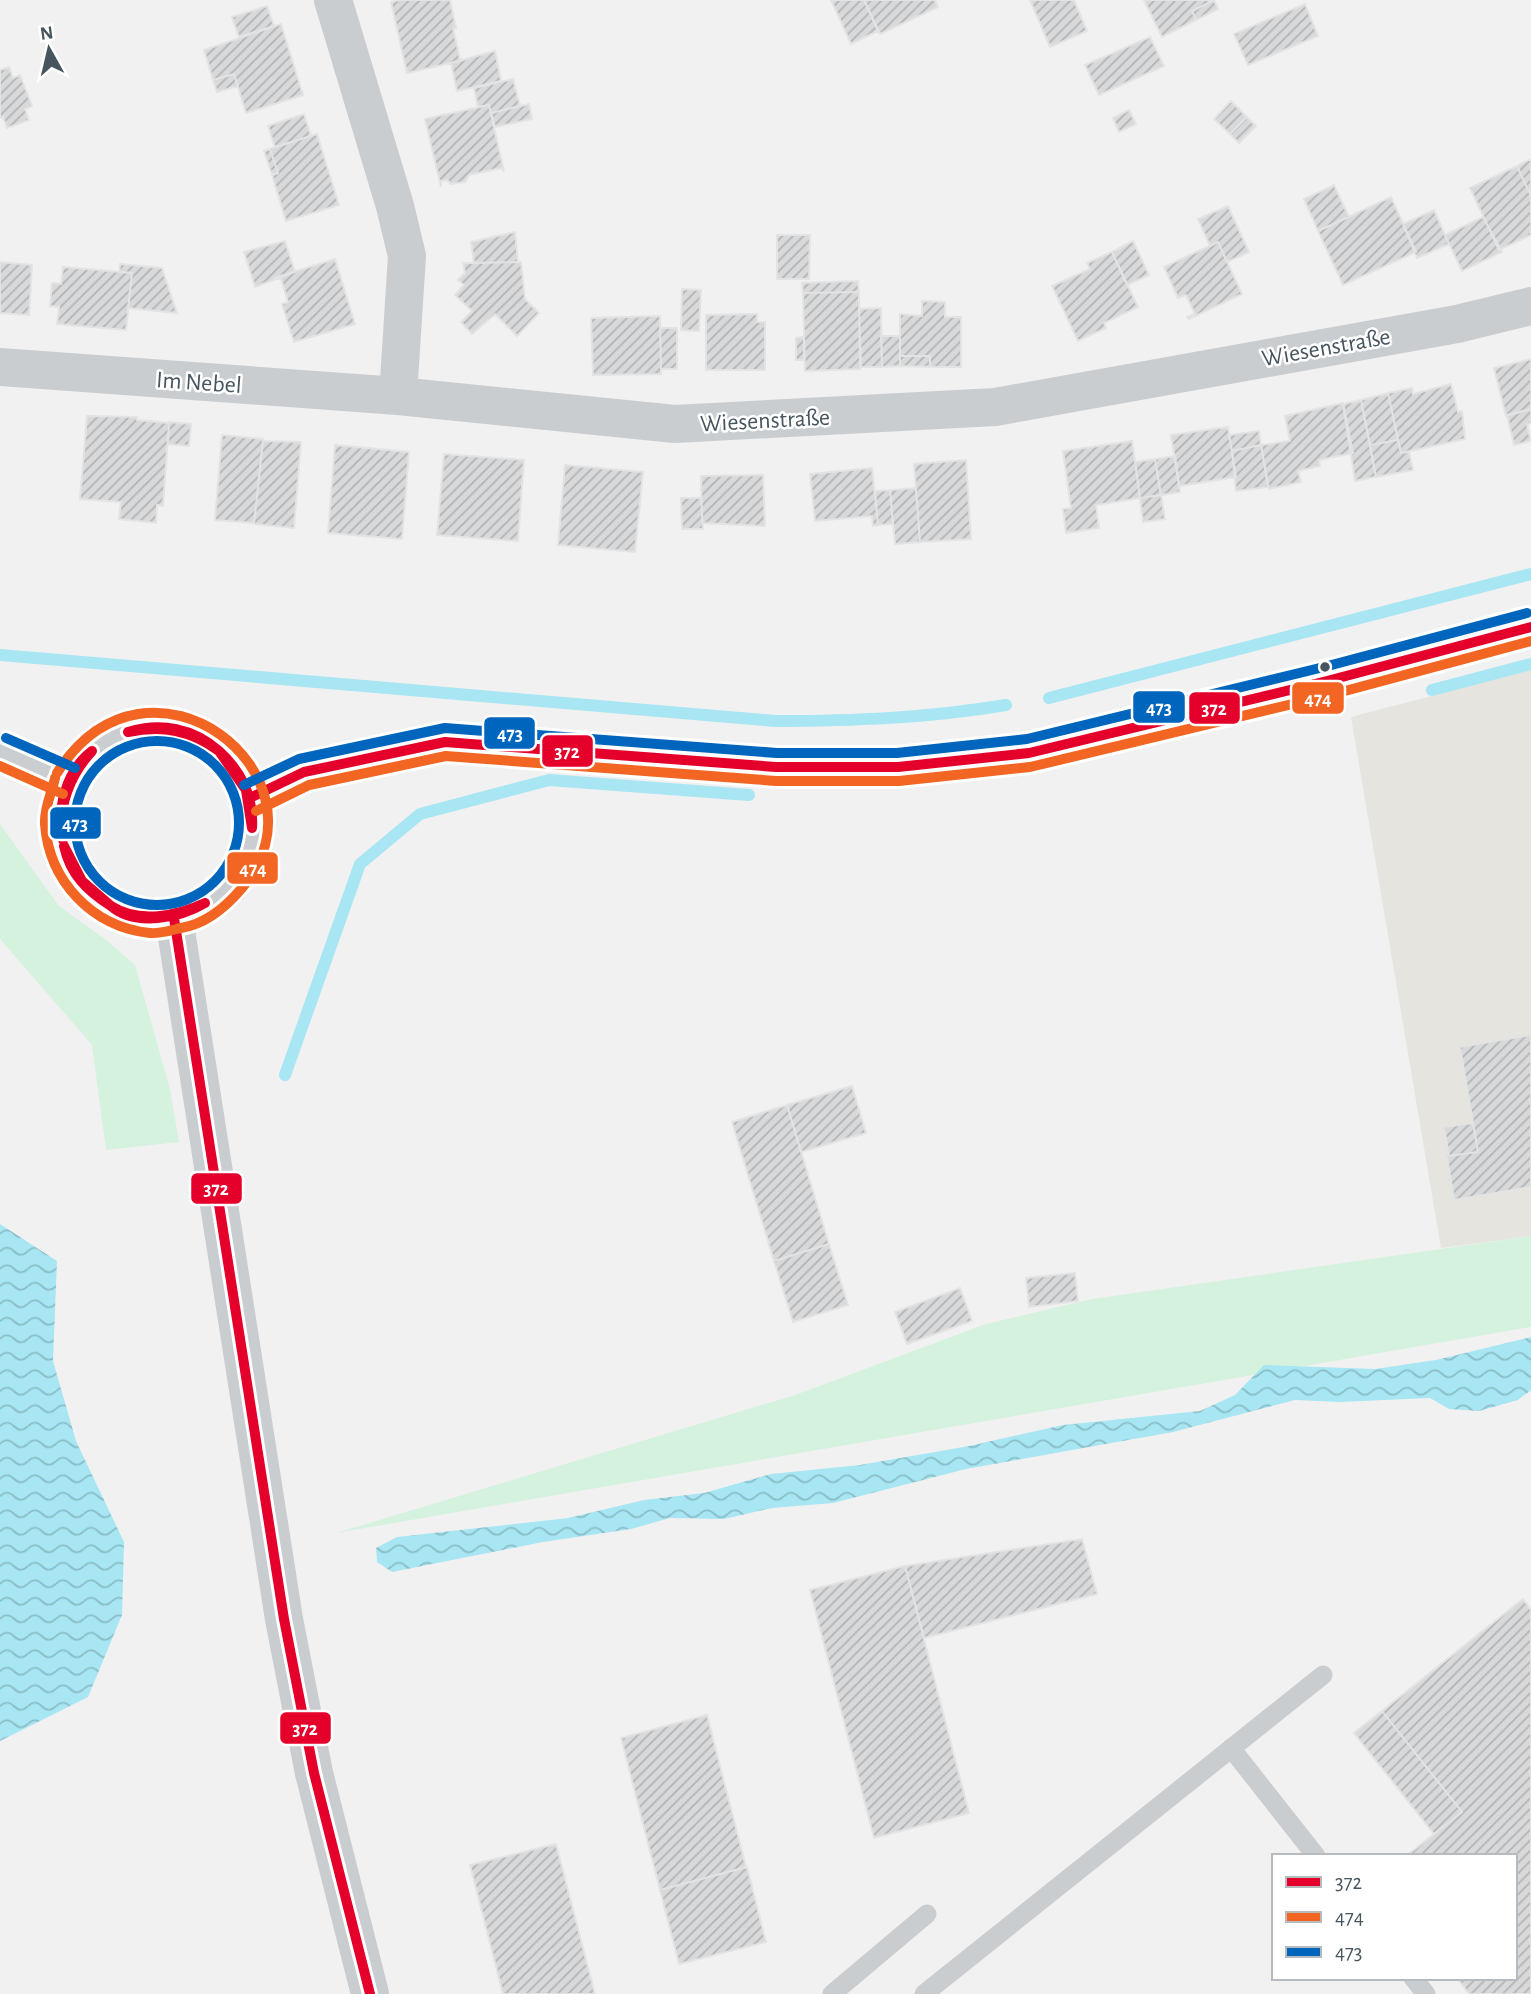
<svg xmlns="http://www.w3.org/2000/svg" width="1531" height="1994" viewBox="0 0 1531 1994" font-family="'Alegreya Sans',sans-serif">
<defs>
<pattern id="water-waves" width="16" height="10" patternUnits="userSpaceOnUse" patternTransform="scale(1.75)"><rect width="16" height="10" fill="#a7e6f2"/><path d="M0 5q4-4 8 0t8 0" fill="none" stroke="#8abdc7"/></pattern>
<pattern id="building-hatch" width="6" height="6" patternUnits="userSpaceOnUse" patternTransform="scale(1.75)"><rect width="6" height="6" fill="#d8d9da"/><path d="M-1 1l2-2M0 6l6-6M5 7l2-2" fill="none" stroke="#b1b3b4"/></pattern>
</defs>
<rect width="100%" height="100%" fill="#f2f1f1"/>
<path fill="#e6e4df" d="M1531,670V1236L1441,1248L1351,717Z"/>
<path fill="#d5f2de" d="M0,824L59,906L105,939L135,965L170,1089L179,1142L106,1150L92,1045L0,939Z
M1531,1236V1327L336,1533L795,1395L986,1324L1092,1299Z"/>
<path fill="url(#water-waves)" d="M0,1224L57,1261L53,1361L76,1441L124,1542L122,1615L88,1697L0,1741Z
M1531,1337V1390L1518,1400L1479,1411L1449,1409L1430,1398L1340,1402L1295,1400L1173,1432L966,1469L833,1503L772,1508L724,1519L670,1518L631,1529L543,1542L392,1572L377,1562L376,1548L397,1537L568,1518L644,1500L704,1493L771,1474L860,1465L969,1446L1063,1425L1200,1411L1235,1395L1264,1365L1375,1369L1436,1360Z"/>
<g fill="none" stroke-linecap="round" stroke-linejoin="round">
<path stroke="#a7e6f2" stroke-width="12" d="M0,655L775,721C853,721 928,718 1006,705
M1432,690L1531,664
M1049,698L1531,574
M285,1075L360,864L420,814L549,780L749,795"/>
</g>
<path fill="url(#building-hatch)" stroke="#e3e3e4" stroke-width="2" d="M399,0H450L456,28H453L460,59L464,60L407,73L391,2Z
M831,0H864L878,31L851,44Z
M864,0H935L938,7L880,34Z
M1030,0H1074L1087,31L1050,47Z
M1144,0H1214L1192,11L1196,20L1162,37Z
M1214,0L1218,9L1196,20L1192,11Z
M1305,4L1318,36L1248,65L1234,34Z
M267,6L274,26L239,37L232,17Z
M281,24L303,95L246,113L234,74L213,80L204,50Z
M1150,37L1164,66L1099,95L1085,65Z
M495,51L501,81L457,91L451,63Z
M9,67L13,78L20,75L32,106L25,109L29,120L7,128L3,117L0,118V70Z
M234,74L238,86L217,92L213,80Z
M513,79L520,106L491,113L489,105L478,107L474,88Z
M1231,101L1247,117L1230,134L1214,119Z
M529,104L532,119L495,127L491,113Z
M489,105L504,172L502,168L469,175L465,182L451,184L447,180L441,181V187L425,119Z
M1129,110L1136,124L1119,132L1113,118Z
M304,114L311,136L275,147L268,126Z
M1247,117L1256,126L1239,143L1230,134Z
M317,134L339,205L286,221L272,175L278,173L270,149Z
M270,149L278,173L272,175L264,151Z
M1531,159V196L1517,166Z
M1517,166L1531,196V235L1499,250L1470,188Z
M1334,185L1349,217L1318,231L1304,199Z
M1391,197L1416,252L1343,285L1318,231Z
M1228,206L1249,252L1227,262L1218,242L1210,246L1198,219Z
M1434,210L1449,244L1417,258L1403,224Z
M1483,217L1502,252L1462,271L1445,235Z
M515,232L518,262L474,263L471,242Z
M777,235H810L809,279H777Z
M285,241L295,272L255,287L244,252Z
M1133,241L1149,275L1127,285L1112,252Z
M1218,242L1242,294L1189,319L1187,317L1195,314L1186,295L1178,298L1164,267Z
M1112,252L1138,307L1104,323L1106,328L1078,341L1052,286L1090,269L1087,263Z
M335,259L355,324L294,342L282,304L288,302L281,279L274,278Z
M0,262L32,265L29,315L0,313Z
M521,262L525,299L539,313L517,336L495,314L472,334L461,322L472,311L455,295L464,285L458,280L465,273L463,263Z
M120,264L162,268L177,313L128,308L132,273L119,272Z
M63,267L132,273L126,330L57,324L59,307L50,306L52,283L61,284Z
M858,281L859,292L803,293L802,283Z
M682,289L701,290L699,331L681,330Z
M859,292L860,369L805,371L803,293Z
M922,301L945,302V317H961V367H930V356H900V314L922,316Z
M881,308L882,367H861L859,309Z
M757,314V322H765V370H706V315Z
M660,316L661,374L593,375L591,318Z
M660,328H677V369H661Z
M881,336H900V366L882,367Z
M804,337V360H796V338Z
M900,356H930V367L900,366Z
M1531,359V409L1506,416L1494,368Z
M1451,384L1458,412L1462,411L1465,439L1401,453L1388,393L1412,388L1413,394Z
M1388,393L1398,440L1370,445L1361,400Z
M1361,400L1376,477L1355,481L1343,404Z
M1343,403L1353,453L1319,460L1320,466L1298,471L1301,482L1269,489L1261,445L1290,441L1285,416Z
M1531,409V423L1527,425L1531,441L1514,445L1507,415Z
M87,416L137,417V420L169,423L163,506L157,505L156,523L119,519L121,502L80,499Z
M169,422L191,424L189,446L168,444Z
M1228,427L1236,477L1179,486L1171,435Z
M1259,431L1261,445L1232,451L1229,435Z
M222,435L263,439L254,523L215,520Z
M1398,440L1401,453L1409,452L1413,470L1376,477L1370,445Z
M263,441L301,442L294,528L254,524Z
M1132,441L1140,498L1096,505L1099,528L1066,533L1063,509L1071,508L1063,451Z
M335,445L409,452L402,539L328,533Z
M1261,445L1268,487L1236,491L1232,451Z
M444,454L524,460L518,541L437,535Z
M1175,456L1180,492L1161,495L1155,459Z
M1155,459L1161,495L1140,498L1135,462Z
M966,460L971,539L920,542L914,464Z
M565,465L643,472L635,552L558,545Z
M872,468L878,525L873,526L872,516L815,521L810,474Z
M763,475L765,526L702,523L701,476Z
M916,488L920,542L895,544L890,490Z
M890,490L893,524L878,525L875,491Z
M1161,495L1165,519L1143,522L1140,498Z
M681,498H701L703,529H682Z
M1531,1035V1187L1454,1200L1442,1127L1449,1156L1478,1152L1460,1047Z
M852,1086L866,1133L801,1152L787,1105Z
M787,1105L829,1244L774,1261L732,1122Z
M1473,1123L1478,1152L1449,1156L1444,1127Z
M829,1244L848,1305L793,1322L774,1261Z
M1075,1273L1078,1301L1029,1307L1026,1278Z
M960,1288L972,1321L907,1344L895,1312Z
M1082,1539L1097,1594L924,1638L905,1566Z
M905,1566L969,1813L874,1838L810,1590Z
M1523,1599L1531,1610V1994H1469L1457,1978H1515V1856H1406L1462,1812L1382,1711Z
M1382,1711L1462,1812L1434,1834L1354,1733Z
M707,1715L746,1867L660,1890L621,1738Z
M556,1844L595,1994H503L470,1865Z
M747,1867L766,1942L679,1964L660,1890Z"/>
<g fill="none" stroke-linecap="round" stroke-linejoin="round">
<path stroke="#cacdd0" stroke-width="19" d="M1231,1748L1316,1856
M1413,1978L1426,1994
M832,1994L927,1914
M924,1994L1323,1675"/>
<path stroke="#cacdd0" stroke-width="38" d="M333,0L395,206L407,256L398,396
M0,367L398,396L675,424L995,407L1457,324L1531,306
M174,918L284,1619L314,1773L370,1994"/>
<path stroke="#cbced1" stroke-width="38" d="M61 823a96 96 0 1 1 192 0a96 96 0 1 1-192 0Z
M0,751L69,781
M250,798L304,772L445,742L776,767H898L1029,753L1327,681L1531,627"/>
<g stroke="#fff" stroke-width="16">
<path id="bus-1" d="M128,732C161,722 193,728 219,751
M128,732C162,725 191,730 219,751
M219,751C241,771 254,797 252,828
M219,751L246,790L252,828
M250,798L304,772L445,742L776,767H898L1029,753L1327,681L1531,627
M63,840C56,809 66,771 92,751
M63,840C57,807 70,775 92,751
M64,846L82,881L111,906
M64,846C70,874 87,891 111,906
M111,906C139,924 177,916 205,903
M111,906C135,927 180,918 205,903
M174,918L284,1619L314,1773L370,1994"/>
</g>
<g stroke="#fff" stroke-width="16">
<path id="bus-2" d="M0,766L63,794
M55,778C52,792 44,808 45,824C49,881 92,927 150,933C160,934 172,930 181,928C206,924 226,907 242,888C337,776 149,628 57,773
M256,811L309,785L446,756L776,781H899L1030,767L1330,695L1531,641"/>
</g>
<g stroke="#fff" stroke-width="16">
<path id="bus-3" d="M6,738L75,768
M75 823a82 82 0 1 1 164 0a82 82 0 1 1-164 0Z
M244,785L299,759L445,728L777,753H897L1027,739L1324,667L1527,613"/>
</g>
<use href="#bus-1" stroke="#e4002b" stroke-width="10"/>
<use href="#bus-2" stroke="#f26522" stroke-width="10"/>
<use href="#bus-3" stroke="#0065bd" stroke-width="10"/>
</g>
<circle fill="#47555f" stroke="#fff" stroke-width="2.5" cx="1325" cy="667" r="6"/>
<g text-anchor="middle" stroke-width="5" stroke-linejoin="round" paint-order="stroke">
<g font-size="24" fill="#47555f" stroke="#fff">
<text transform="translate(1326 347) rotate(-10)" y="8">Wiesenstraße</text>
<text transform="translate(199 382) rotate(4)" y="8">Im Nebel</text>
<text transform="translate(765 420) rotate(-3)" y="8">Wiesenstraße</text>
</g>
</g>
<g stroke="#fff" stroke-width="2.5">
<rect x="1291" y="681" width="54" height="34" rx="7" fill="#f26522"/>
<rect x="1132" y="690" width="54" height="34" rx="7" fill="#0065bd"/>
<rect x="1188" y="691" width="53" height="34" rx="7" fill="#e4002b"/>
<rect x="483" y="716" width="53" height="34" rx="7" fill="#0065bd"/>
<rect x="541" y="734" width="53" height="34" rx="7" fill="#e4002b"/>
<rect x="49" y="806" width="53" height="34" rx="7" fill="#0065bd"/>
<rect x="226" y="851" width="53" height="34" rx="7" fill="#f26522"/>
<rect x="190" y="1172" width="53" height="33" rx="7" fill="#e4002b"/>
<rect x="279" y="1711" width="53" height="34" rx="7" fill="#e4002b"/>
</g>
<g font-size="19" text-anchor="middle" font-weight="bold" fill="#fff">
<text x="1318" y="705">474</text>
<text x="1159" y="714">473</text>
<text x="1214" y="715">372</text>
<text x="510" y="740">473</text>
<text x="567" y="758">372</text>
<text x="75" y="830">473</text>
<text x="253" y="875">474</text>
<text x="216" y="1195">372</text>
<text x="305" y="1735">372</text>
</g>
<rect x="1272" y="1854" width="245" height="126" fill="#ffffff" stroke="#b5bbbf" stroke-width="2"/>
<rect x="1286" y="1877" width="35" height="10" fill="#e4002b" stroke="#b5bbbf" stroke-width="2"/>
<text x="1335" y="1889" font-size="21" fill="#47555f">372</text>
<rect x="1286" y="1912" width="35" height="10" fill="#f26522" stroke="#b5bbbf" stroke-width="2"/>
<text x="1335" y="1924" font-size="21" fill="#47555f">474</text>
<rect x="1286" y="1947" width="35" height="10" fill="#0065bd" stroke="#b5bbbf" stroke-width="2"/>
<text x="1335" y="1959" font-size="21" fill="#47555f">473</text>
<g transform="translate(49 49) rotate(352)" stroke="#ffffff" stroke-width="5" paint-order="stroke">
<path d="M0-5L12 26L0 18L-12 26Z" fill="#47555f"/>
<text y="-10" font-size="19" font-weight="bold" text-anchor="middle" fill="#47555f">N</text>
</g>
</svg>
